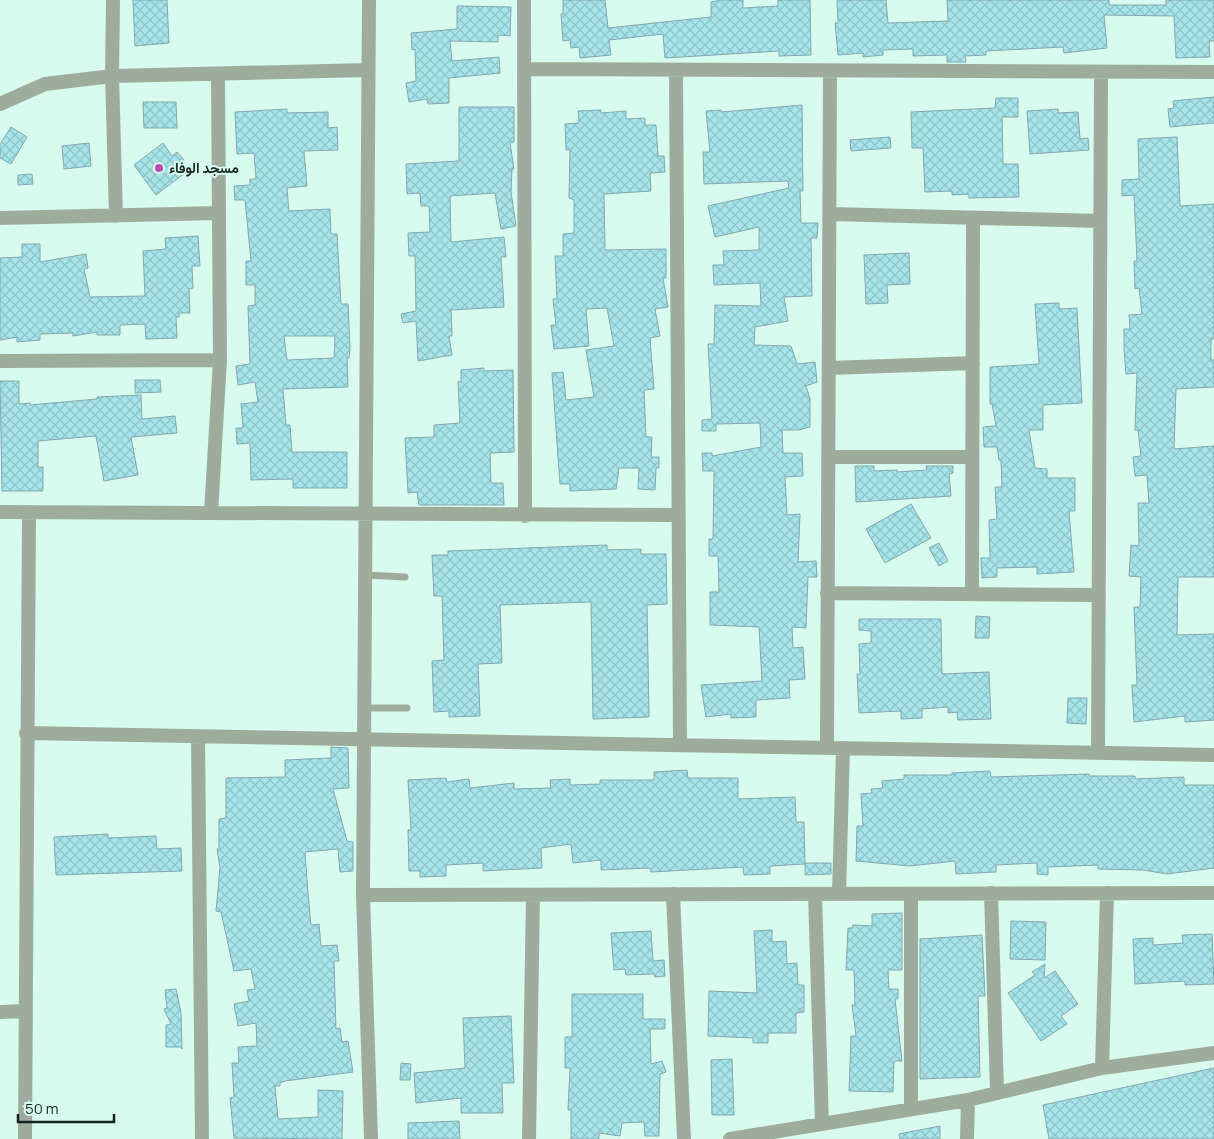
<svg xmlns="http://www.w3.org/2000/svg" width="1214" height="1139" viewBox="0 0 1214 1139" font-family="Manrope,Vazirmatn,sans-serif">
<defs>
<pattern id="building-cross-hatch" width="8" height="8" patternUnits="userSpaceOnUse" patternTransform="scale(1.25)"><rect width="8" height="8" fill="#a6e4ea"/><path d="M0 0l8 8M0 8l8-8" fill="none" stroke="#8ec3c8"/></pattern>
</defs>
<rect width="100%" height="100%" fill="#d7fcef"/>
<path fill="url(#building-cross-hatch)" stroke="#82a8ad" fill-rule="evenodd" d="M133,0H167L169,43L135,46Z
M563,0H605L608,28L711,17V2L720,0H743V8L778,6V0H810L811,55L779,56V51L665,58L663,34L609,40L611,55L580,58L579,47L571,48L570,40L563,41L561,14H563Z
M837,0H886L888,23L948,21L947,0H1109V5H1166V0H1214V41H1209L1210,57L1176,58L1174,16L1104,15L1107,48L1064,53L1063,47L986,51V55L965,56L966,62H947V55L913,56V49L883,50V55L863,57V53L838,55L835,23H838Z
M457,6L511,7L510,36L498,35V42L450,41L452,61L499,57L500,73L449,78V103L428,104L427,99L409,102L406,83L416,81L415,49L412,50L411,33L457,29Z
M1214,97V123L1170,127L1168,109L1174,108L1173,101Z
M996,98H1018V117H1002L1003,164H1018L1019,197L969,198V194L952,195V191L925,192L923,148H912L911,112L995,108Z
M143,102H176L177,128H144Z
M802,105L803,191H800L801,223H818L817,238H811L812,296L784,297L788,321L755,327L754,345L791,346L797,364L815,362L817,382L806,386L810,399V427L799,430H782L783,453H802L803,476L785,477L787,515L800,514L798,562L816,561L817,577H808L806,628L792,627L793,648L803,647L805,679L789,680L790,698L756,700V717L731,718V714L706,717L701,685L762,681L759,627L710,625V592H719L718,556H709V539H713L714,471H703L702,453H712V456L761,447L760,423L716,424V431H702V420L712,419L708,344H714L715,305L761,306L760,283L714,285L713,265H724L723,251L759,250V227L715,237L708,206L789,188L788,181L704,184L703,152H710L706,111L721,110V112Z
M459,107H514V142L510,143L514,169H512L511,192L516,226L501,229L495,193L450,196L451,242L504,237L506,257H501L504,307L451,310L452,336H449L452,355L418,361L416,321L403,323L401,314L416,311L415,256H409L408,233L430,232L429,206H421L420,193L407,194L406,164L459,161Z
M287,109V113L328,112V128L337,127L338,150L304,151L307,186L287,188L289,211L330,209L331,234H337L341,304H348L350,348L349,358H347L348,387L283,389L286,425H290L292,452H347V488H293V479L251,480L250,443L237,444L236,428H243L241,404L258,402L255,382L238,385L236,366L250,364L248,306L255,305V285H246V261H251L245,200H235L234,186L250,185V179H256L254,153L237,154L235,112ZM284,336H335L334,358L287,360Z
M1058,109V113L1078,112L1080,139L1088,138L1089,150L1030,154L1027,111Z
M601,110V113L626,111V119L645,118V125H656L658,156H664L665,172L650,173L651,191L604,194L605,250L666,249V278H663L668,307L655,309L660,336L650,338L654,389L644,390L646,437H652L651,457H659V468H656L655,490L638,489L639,468H619L616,489L570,491V484H560L552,373L563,372L566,400L594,397L586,350L614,346L607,308L586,309L589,346L554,349L551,325H556L553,299H557L555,256H563V234L574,233V200L569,198L570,150H566L565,124L579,123L578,111Z
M11,127L27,137L11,164L0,158V144Z
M890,137L891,148L851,151L850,140Z
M1177,137L1180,206L1214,204V339H1211V360H1214V387L1176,389L1174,449L1214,446V577H1178L1177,635L1214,634V720L1185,722V716L1134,722L1132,685H1137L1134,607H1140L1141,577L1129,576L1131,545L1139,546L1138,503H1149L1147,475L1135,476L1133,457L1141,456L1138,430H1135L1137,373L1126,374L1124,349V329H1130L1129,315L1142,314L1139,288L1135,289L1134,261H1137L1134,195L1122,196V180L1139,179L1138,139Z
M89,143L91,166L64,169L62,146Z
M163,143L172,156L177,152L184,160L178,165L185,173L156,195L134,165Z
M32,174L33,184L18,185V175Z
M198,236L200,266H192L193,288L189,289L190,313H179V317H176L177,338L146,339L145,324L120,325V335H97V332L73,336V333L40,334V340L17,342V337L0,340V258L22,257V244H40V262L86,254L88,268L84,269L90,297L145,296L143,251L166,249L165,238Z
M909,253L910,284L887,285L888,303L866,304L864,255Z
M1059,303V309L1077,308L1082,403L1043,405V430H1029L1035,468L1047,469V478H1075V511H1069L1074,572L1037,574V567L997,568V577L982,578L981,558H990L989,520L997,519L995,487H1002L1001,460H999L997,447H984L983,427L996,426L992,404H990V367L1039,364L1035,304Z
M484,368V371L513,370L514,452L490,453L491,483H503L504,505H419L417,492L408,493L405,438L434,437V425L460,423L458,382L461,381V370Z
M135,380H160L161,392L135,393Z
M0,381H19V404L30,403V405L97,399V397L141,395L142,419L175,416L177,433L131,437L138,475L104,481L96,436L38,441V467H43V491H2Z
M855,466H874V471L897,470V472L927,470L926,466H953V473L949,474L951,496L856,502Z
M911,504L931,538L885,563L866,529Z
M939,543L948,561L939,566L929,548Z
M607,545V550L641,549V554H666L667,604L647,605L649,717L593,719L591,602L500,605L502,663L478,664L480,716L449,717V711L434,712L432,661L444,660L442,596H434L432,555H448V551Z
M976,616L990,617L989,638H975Z
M859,619H941L942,674L989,672L991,719L958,720L957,712L948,713V707L922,709V718L901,719V711L859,713L857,674H860L859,644L871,643V631L859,630Z
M1068,698H1087L1086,724L1067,723Z
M331,747L348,748L349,788L333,789L347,841L353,842V871L340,872L338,849L305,852L308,894L311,925L319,924L321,946L337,945L339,961H334L336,1029L340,1028L342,1042L348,1041L353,1072L285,1081L280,1083V1086H275L278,1119L318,1117V1090L343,1091L342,1139L234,1138L230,1098L234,1097L232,1063H239L238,1047L257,1046L256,1023L238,1026L234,1004L249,1001L247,990L255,989L251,969L234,971L221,912L216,911L220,868L217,849H219V819L226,818V778L285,777V760L331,758Z
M687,770L688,778H738V799L795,797L796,822H804L805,863H831V874L805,875V864L770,866V874L744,875L743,867L651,872L650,868L601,870V860L573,863L571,844L541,848L542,868L483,871V863L446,865V876L420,877V871H409L408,830H411L408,780L446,778L447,782L469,779L470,788L514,783V789L551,788L550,780L570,779V785L600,784V780H654V772Z
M990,771L991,777L1089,774V776H1135V779L1184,777V785H1214V868L1167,874L1143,870L1098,869V865L1048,867V875L1037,874V863L996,865V872L956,874L955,861L910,866L856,861L857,826H863L861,794L872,793L871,789L883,788L882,781L904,779V775H952V773Z
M108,834V838L156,836L157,849L181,848L182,871L56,875L54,837Z
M902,913V970H888L889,989H898V999H895L902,1061H894L893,1092L849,1091L851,1036H856L852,1005H855L854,970H846L848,928H852L853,925L872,926V914Z
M1011,921L1046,922L1045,960L1010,959Z
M772,930V942L786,941L787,964L797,963L798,985H804V1012L796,1013V1033H768V1043H753V1038L708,1036L709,991L757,993L754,931Z
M651,931L653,961L664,960L665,976L655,977L654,974L626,975L625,969L614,970L611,933Z
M1212,934L1214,984L1185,985V981L1135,984L1133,939L1153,938V945L1183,943L1182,935Z
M982,935L985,996H978L980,1077L920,1079V939Z
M1045,964L1044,978L1055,971L1078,1004L1061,1016L1067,1024L1041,1041L1008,993L1035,975L1032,972Z
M176,989L181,1013L182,1049L181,1047H166V1025L171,1024L164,1009L167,1008L165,990Z
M572,994H643V1019H665V1029H650L651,1064L662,1061L666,1072L660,1074L659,1136H645L644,1122L622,1123L620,1136L599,1133V1139H571V1110H568L570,1068H565V1037H572Z
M511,1016L514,1083H502L503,1113H461V1098L416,1103L414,1073L465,1068L463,1018Z
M732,1059L734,1115H712L711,1060Z
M401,1063L411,1064L410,1080H400Z
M1214,1068V1139H1049L1043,1105Z
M459,1121L460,1139H408V1123Z
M940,1126V1139H900L899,1134Z"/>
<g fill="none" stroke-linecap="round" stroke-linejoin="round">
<path stroke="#9eac9b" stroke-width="7" d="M365,575L405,577
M364,708H407"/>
<path stroke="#9eac9b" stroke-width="14" d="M113,0L112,76L116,216
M369,0L363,895L371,1139
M524,0L525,516
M524,69L1214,72
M676,70L680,745
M0,104L45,84L112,76L368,70
M830,214L1100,221
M0,218L219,213
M0,361L220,360
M829,368L973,363
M828,457H972
M0,512L678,515
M211,513L220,360L218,75
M827,593L1099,595
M972,594L973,218
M26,733L1214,755
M198,736L202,1139
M827,748L830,71
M1098,753L1101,72
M991,893L997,1091
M673,894L684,1139
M815,894L822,1124
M839,894L843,748
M911,894V1108
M363,895L1214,893
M0,1012L25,1011
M1102,1068L1107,893
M25,1139L29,512
M529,1139L533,895
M730,1139L968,1100L1102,1068L1214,1053
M967,1139L968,1100"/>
</g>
<circle fill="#ba4aa7" stroke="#d7fcef" stroke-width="2" cx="159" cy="168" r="5"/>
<g text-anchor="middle" stroke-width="4" stroke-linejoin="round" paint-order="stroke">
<g font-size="14" font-weight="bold" fill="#162420" stroke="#d7fcef" text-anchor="start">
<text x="169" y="173">مسجد الوفاء</text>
</g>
</g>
<path d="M18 1114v8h96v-8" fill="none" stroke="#162420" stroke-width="2.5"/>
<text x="25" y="1114" font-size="15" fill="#162420" stroke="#d7fcef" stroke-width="4" paint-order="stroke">50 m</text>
</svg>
